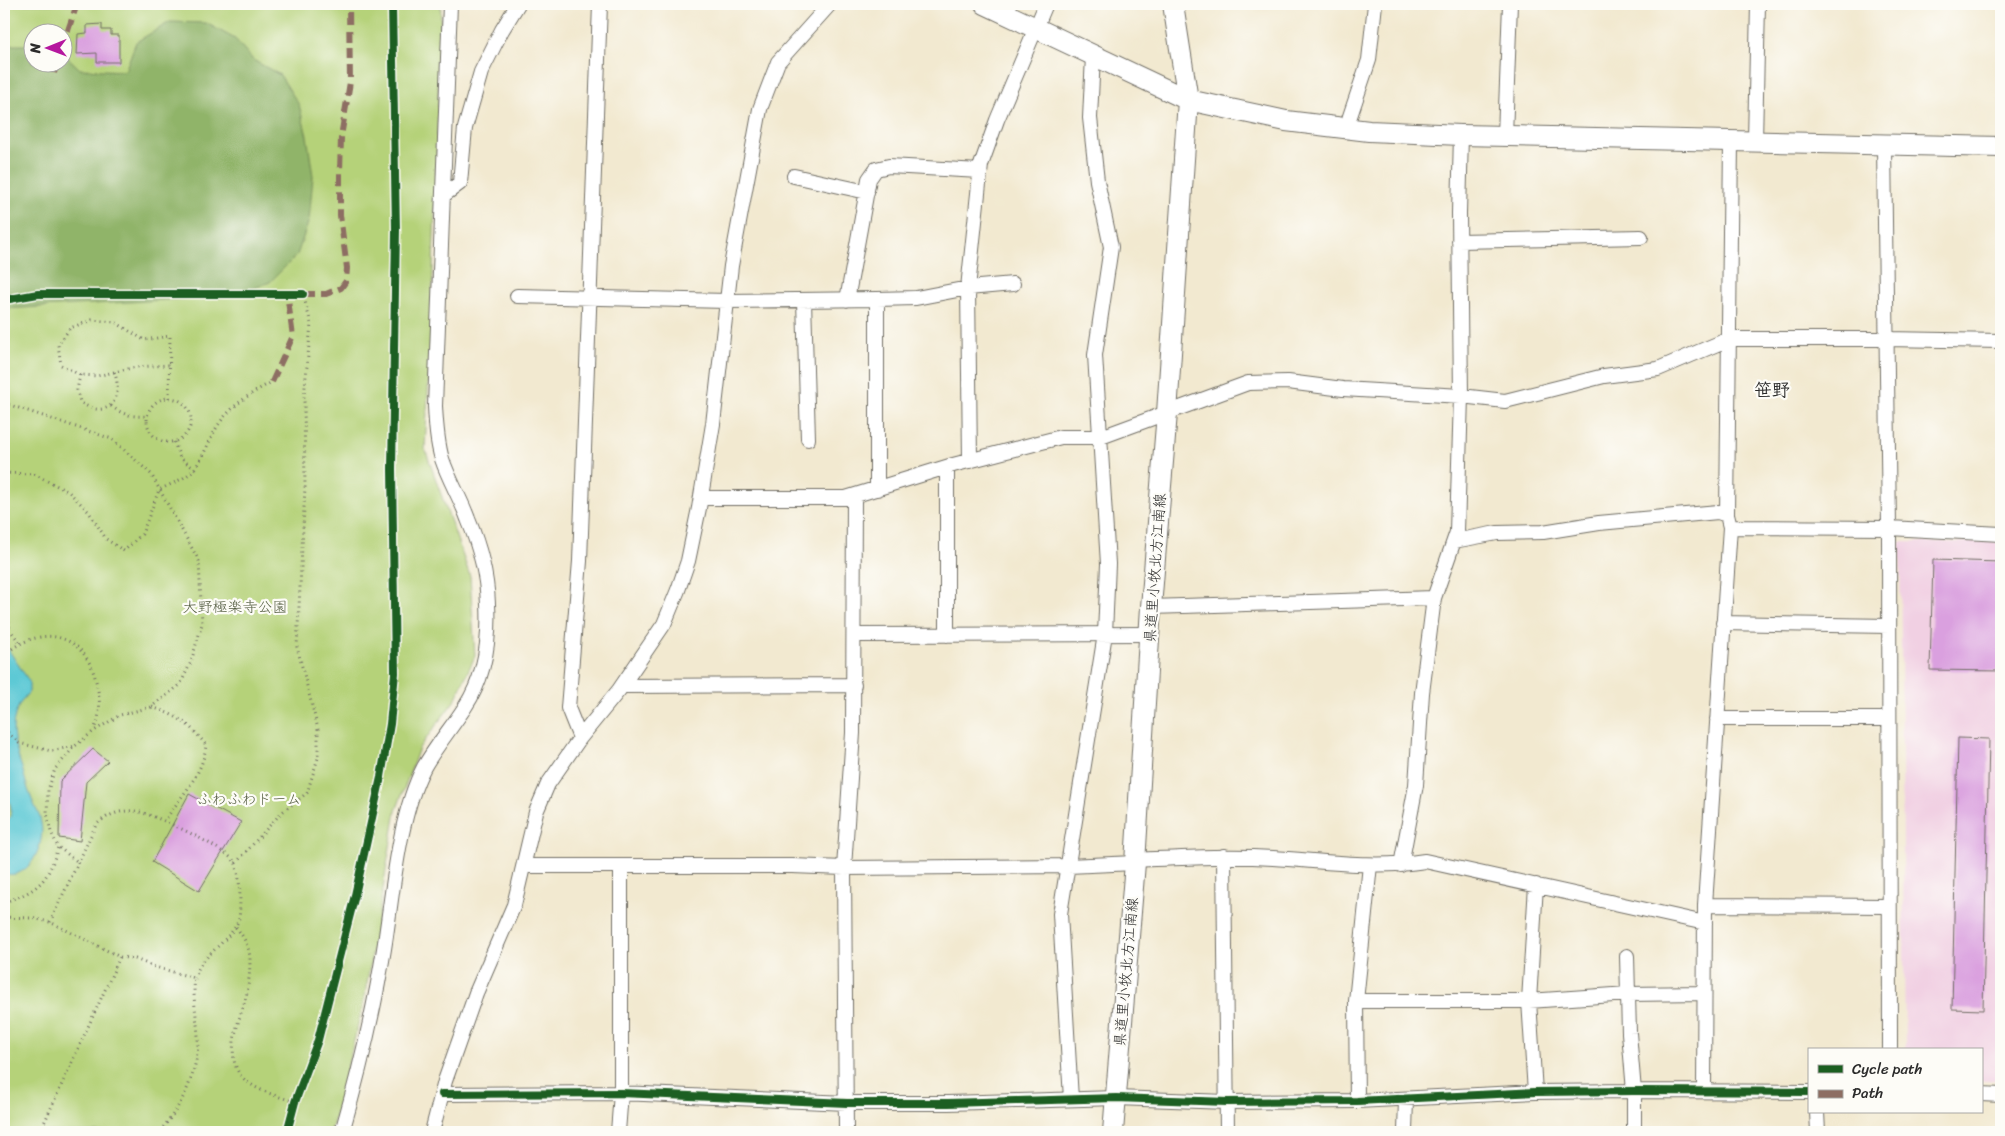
<svg xmlns="http://www.w3.org/2000/svg" width="2005" height="1136" viewBox="0 0 2005 1136" font-family="Sriracha,'Klee One',sans-serif">
<rect width="100%" height="100%" fill="#fdfcf7"/>
<filter id="ink" filterUnits="userSpaceOnUse"><feTurbulence type="fractalNoise" baseFrequency=".02" numOctaves="2"/><feDisplacementMap in="SourceGraphic" scale="10" xChannelSelector="R" yChannelSelector="G"/><feConvolveMatrix kernelMatrix="1 2 1 2 8 2 1 2 1" color-interpolation-filters="sRGB"/></filter>
<filter id="wash" filterUnits="userSpaceOnUse"><feTurbulence type="fractalNoise" baseFrequency=".0096" numOctaves="4" result="noise"/><feDisplacementMap in="SourceGraphic" scale="20" xChannelSelector="R" yChannelSelector="G"/><feGaussianBlur stdDeviation="1.12" result="paint"/><feColorMatrix in="noise" values="0 0 0 0 0 0 0 0 0 0 0 0 0 0 0 0 0 1.4 0 .05"/><feComposite in="paint" operator="in"/></filter>
<g filter="url(#wash)">
<rect width="100%" height="100%" fill="#f2e9d0"/>
<path fill="#f1d0e3" d="M1900,542H2001V1081H1981V1050H1905Z"/>
<path fill="#b5d279" stroke="#707e52" fill-rule="evenodd" d="M4,4H441L431,335L425,449L470,576L475,656L455,700L419,748L396,811L364,1001L331,1132H4ZM32,32H62V62H32Z"/>
<path fill="#90b469" stroke="#5e704a" d="M170,22L206,23L235,39L253,60L280,75L299,105L307,136L313,176L309,220L297,255L270,282L234,296L4,309V45H32V62H62L63,53L80,69L125,71L136,42Z"/>
<path fill="#5dc9d5" stroke="#447a80" d="M4,643L29,681V692C6,717 12,738 22,768C25,778 27,788 31,797C34,806 40,814 41,823C45,840 34,870 15,874C12,875 7,874 4,874V825C15,814 12,804 4,792Z"/>
<g id="blocks">
<path fill="#daa0df" d="M102,24V30H111V35H119V62H97V53L77,54L78,34L87,33V25Z
M1933,560L2001,562V671L1930,670Z
M1958,738L1989,739L1983,1010L1952,1009Z
M93,749L108,761L86,782L80,841L59,838L60,781Z
M189,794L241,822L199,891L152,862Z"/>
</g>
</g>
<g filter="url(#ink)">
<use href="#blocks" fill-opacity="0" stroke="#716e65" stroke-width="1"/>
<g fill="none" stroke-linecap="round" stroke-linejoin="round">
<g stroke="#716e65" stroke-width="16">
<path id="street" d="M1346,128L1369,60L1375,4
M1505,135L1510,4
M1755,141L1758,4
M1884,145L1889,528L1890,1050
M794,176L867,192
M444,195L460,183L465,128L481,72L502,30L518,4
M1459,241L1641,237
M517,296L727,301L877,299L916,298L968,288L1013,284
M877,299V489
M804,300L808,439
M847,300L869,179L876,169L889,166L980,171
M970,461L968,288L981,165L997,120L1046,4
M701,498H846L953,465L1061,437H1101L1248,383L1288,382L1343,389L1461,396L1505,401L1604,376L1658,369L1729,339H1886L2001,341
M1727,515L1731,140
M1730,527L1889,528L2001,534
M1454,541L1497,533L1543,532L1599,523L1718,512L1727,515L1730,527L1705,905L1704,1091
M1151,607L1434,598
M1723,623L1889,626
M854,635L1149,634
M947,635V467
M622,686L854,685
M1717,719H1889
M580,738L568,708L580,561L600,4
M1224,856L1227,1132
M1135,860C1181,858 1227,855 1273,858C1324,861 1374,869 1425,861L1705,923
M1401,865L1416,785L1422,693L1434,598L1457,532L1461,396L1459,213L1461,135
M524,866H792L844,868L1068,866L1135,863
M1705,905L1889,906
M1627,956L1629,1033L1634,1091V1132
M1356,1001H1529L1628,994L1704,993
M1535,1092L1529,1001L1536,885
M442,1094L621,1093L847,1103H948L1116,1098L1227,1102L1357,1101L1535,1092L1634,1091L1809,1092
M1981,1094L2001,1095
M1071,1099L1060,914L1105,634L1108,564L1095,355L1111,247L1097,181L1090,118L1093,56
M1357,1101L1356,1001L1370,865
M1817,1112L1818,1132
M342,1132C359,1073 374,1011 384,949C393,893 398,817 424,767C436,746 452,727 465,707C485,677 490,640 488,604C487,576 479,545 468,519C461,499 449,480 442,459C437,442 436,425 435,406L450,4
M432,1132L445,1081L476,993L514,905L536,812L548,784L580,738L619,690L664,624L678,590L688,561L699,508L713,424L731,266L760,109L778,62L830,4
M618,1132L621,1093V867
M846,1132L844,868L853,733L854,496
M1405,1132L1406,1099"/>
</g>
<g stroke="#716e65" stroke-width="22">
<path id="secondary" d="M985,4L1188,100L1286,121L1369,131L1461,135L2001,147
M1113,1132L1135,863L1151,607L1167,413L1188,100L1173,4"/>
</g>
<path stroke="#716e65" stroke-width="3" stroke-dasharray="1 4" stroke-linecap="butt" d="M80,375L77,390L80,402C107,421 125,400 114,371
M169,398L170,336L144,340L115,322L92,320L70,328L58,345L61,365L80,375L97,376L136,367L169,365
M147 420a22 22 0 1 1 44 0a22 22 0 1 1-44 0Z
M4,403L112,439L151,474L199,561L202,624L191,662L180,685L151,707L120,715L94,731L75,746L55,769L48,790L47,813L51,832L58,847L78,862
M111,406C123,415 132,417 147,416
M174,442L180,458L195,469
M4,473L34,474L69,492L89,512L106,539L124,551L142,534L159,490C170,484 188,478 195,468C204,456 209,440 217,427C230,406 251,393 272,382
M4,592L10,630
M4,628L10,630L21,644
M4,655C40,624 84,631 96,681C100,700 102,711 94,730
M152,707C178,716 189,723 206,745C203,776 180,796 165,821
M4,729L19,743L51,751L75,746
M236,863L281,813L307,793L318,758V729L297,647L305,487L304,397L311,324L303,294
M4,902C38,891 48,882 58,847
M4,917L31,918L50,922L120,957L40,1132
M50,922L96,825C107,815 119,810 134,811C151,812 225,848 235,862C240,869 241,908 239,918C236,933 211,951 201,964C198,968 197,973 195,978
M236,927C243,936 249,946 250,958C250,970 249,985 246,997C238,1025 219,1066 252,1085C264,1093 281,1097 295,1102
M120,957L135,959L155,967L195,978C192,998 197,1016 198,1036C199,1071 182,1107 159,1132"/>
<use href="#street" stroke="#fff" stroke-width="14"/>
<use href="#secondary" stroke="#fff" stroke-width="20"/>
<path stroke="#8d6e63" stroke-width="6" stroke-dasharray="12 6" stroke-linecap="butt" d="M62,48L77,4
M54,73L57,62
M303,294H326L341,288L346,281L347,268L340,215V172L341,137L350,82L349,4
M272,382L293,336L287,294"/>
<g stroke="#fdfcf7" stroke-width="11">
<path id="cycleway" d="M4,300L38,294H303
M442,1094L621,1093L847,1103H948L1116,1098L1227,1102L1357,1101L1535,1092L1634,1091L1809,1092
M287,1132L295,1102L318,1040L355,895L381,777L390,724L395,673L392,469L396,230L392,4"/>
</g>
<use href="#cycleway" stroke="#1b5e20" stroke-width="8"/>
</g>
</g>
<g text-anchor="middle" stroke-width="4.5" stroke-linejoin="round" paint-order="stroke">
<g font-size="15" fill="#2b2b2b" stroke="#fdfcf7">
<text transform="translate(1155 568) rotate(-86)" y="5">県道里小牧北方江南線</text>
<text transform="translate(1126 972) rotate(-85)" y="5">県道里小牧北方江南線</text>
</g>
<g font-size="15" fill="#545d42" stroke="#fdfcf7">
<text x="235" y="612">大野極楽寺公園</text>
<text x="249" y="804">ふわふわドーム</text>
</g>
<g font-size="18" font-weight="bold" fill="#2b2b2b" stroke="#fdfcf7">
<text x="1772" y="396">笹野</text>
</g>
</g>
<rect width="2005" height="1136" fill="none" stroke="#fdfcf7" stroke-width="20"/>
<rect x="1808" y="1048" width="175" height="65" fill="#fdfcf7" stroke="#a9a8a5"/>
<rect x="1818" y="1065" width="25" height="8" fill="#1b5e20" stroke="#a9a8a5"/>
<text x="1852" y="1074" font-size="15" fill="#2b2b2b">Cycle path</text>
<rect x="1818" y="1090" width="25" height="8" fill="#8d6e63" stroke="#a9a8a5"/>
<text x="1852" y="1098" font-size="15" fill="#2b2b2b">Path</text>
<g transform="translate(48 48) rotate(269)"><circle r="24" fill="#fdfcf7" stroke="#a9a8a5"/>
<path d="M0-4L9 19L0 12L-9 19Z" fill="#b5179e"/>
<text y="-8" font-size="14" font-weight="bold" text-anchor="middle" fill="#2b2b2b">N</text>
</g>
</svg>
